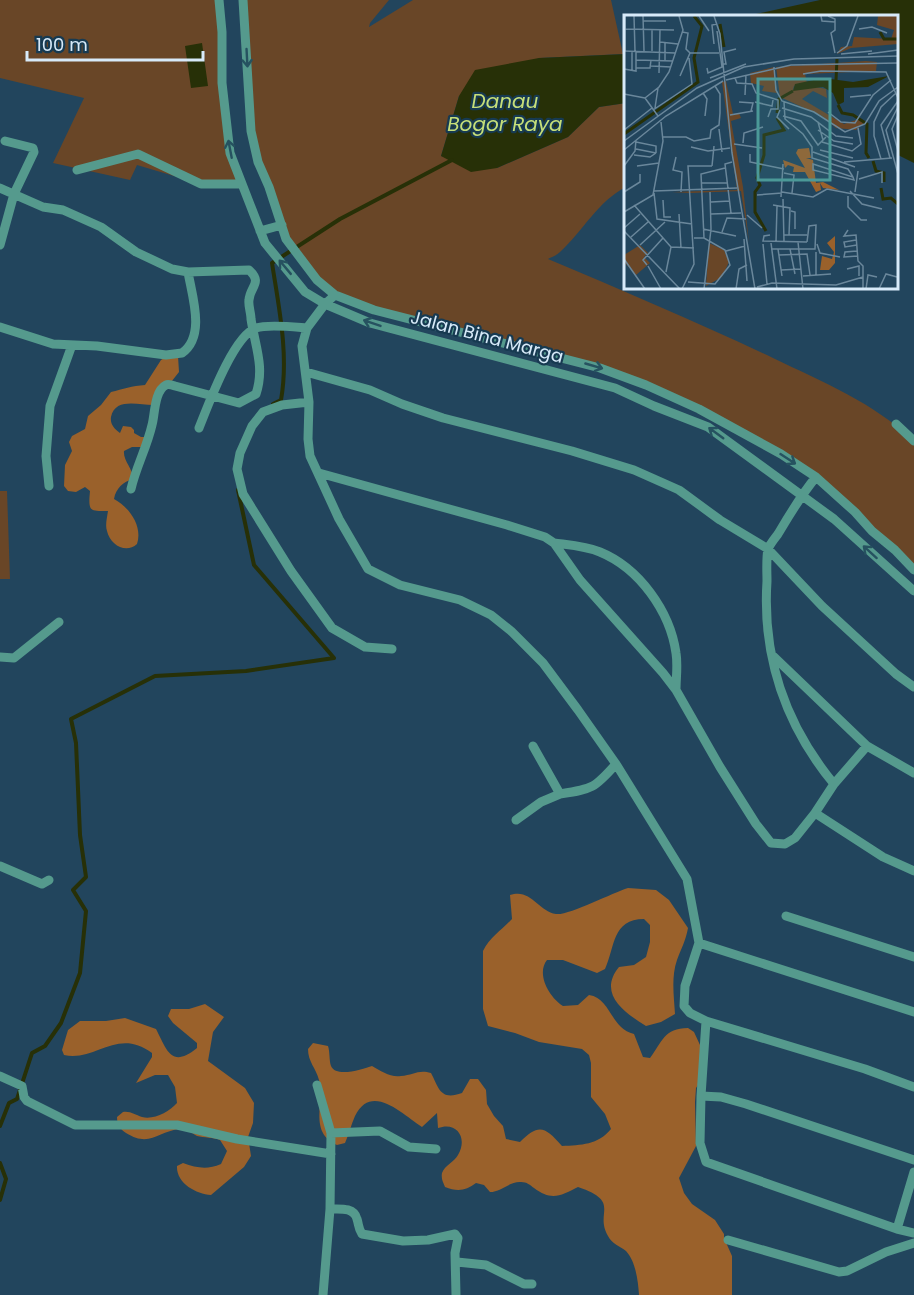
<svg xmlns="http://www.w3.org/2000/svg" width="914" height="1295" viewBox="0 0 914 1295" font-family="Poppins,sans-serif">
<rect width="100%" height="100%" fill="#22455d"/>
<path fill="#694627" d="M0,0H219L225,115L241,184H201L137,165L130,180L53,163L84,98L0,78Z
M243,0H389L370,23L369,27L413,0H611L623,54L539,58L459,96L441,156L497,168L568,137L599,107L626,103V187C598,201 583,231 560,252C557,255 552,257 548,259C624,291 699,323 773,358C823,382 874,403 914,441V570L816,477L646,385L335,295L286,239L258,162Z
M0,491H7L10,579H0Z"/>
<path fill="#9a612b" d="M167,356H178L179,372L153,405C139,405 115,397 111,417C110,424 114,429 120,433L123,426L131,427L134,430V433L141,437H146L143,447H132L124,451C123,461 133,468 133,479C123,482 116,488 114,499C129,507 143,526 137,544C126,554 110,545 107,531C105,525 107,518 108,511C90,511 88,512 90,491L85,487L76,492L68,491L64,486L65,465L72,451L69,442L72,436L85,429L88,416L101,405L111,392C123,389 132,386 145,385L161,360Z
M628,888L656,890L669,900L688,928C686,940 681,949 677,960C671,977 674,997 675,1014L661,1022L646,1026C625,1013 597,994 619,967L634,965L646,957L650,942V925L644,919C612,919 615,947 605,969L597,973L563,960H547C536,974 549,997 563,1006L578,1005L589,995C611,998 610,1028 634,1034L643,1057L650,1058C662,1042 664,1028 688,1028L694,1032L700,1045V1082L696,1088L695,1102L696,1146L679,1178L684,1193L692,1204L715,1220L724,1234V1238L732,1256V1295H639C638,1281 636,1262 626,1251C620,1246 612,1244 608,1236C594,1212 622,1202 578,1187C561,1196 551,1201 534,1188C530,1185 527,1182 521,1182C510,1181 501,1192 490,1192L484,1185L476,1183C466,1191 457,1192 445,1187C443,1182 441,1179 442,1173C445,1165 454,1162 458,1155C468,1138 457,1121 438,1128L437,1113L422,1127C403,1115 372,1082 355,1116C351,1125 349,1134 345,1143L337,1145C308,1132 325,1103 319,1080C316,1068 308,1062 308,1049L313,1043L328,1046C330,1052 329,1060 331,1066C336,1078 363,1069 372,1066C381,1071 391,1078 401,1076C413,1075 419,1069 431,1073C439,1088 440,1101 462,1093L470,1079H478L486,1090L487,1104L494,1116L503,1126L506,1139L520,1142C539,1123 545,1127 562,1146C581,1145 598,1145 611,1129L605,1114L591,1097V1063L589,1055L582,1049L539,1042L515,1033L488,1026L483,1009V951C490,937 502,930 512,919L510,895C531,888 538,911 556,914C568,916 612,893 628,888Z
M205,1004L224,1017L213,1032L208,1061L245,1088L254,1103L253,1123L248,1137L251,1156L244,1167L211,1195C196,1194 176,1183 177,1166L183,1163C197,1168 207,1170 221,1164L227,1151L220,1140C213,1137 204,1138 197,1136C190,1133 189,1128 180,1129C158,1131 150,1148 126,1133C120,1129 117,1125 117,1117L123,1112C131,1111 135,1115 142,1117C154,1120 169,1112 177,1103L175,1087L168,1075H155L136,1083L152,1057V1053C117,1027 96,1062 64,1055L62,1050L68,1030L80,1021H106L125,1018L156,1029C167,1050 171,1069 197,1048V1043L173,1023L168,1016L171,1009H189Z"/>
<path fill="#273007" d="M820,0H914V163L898,155V16H747Z
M202,43L208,86L191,88L185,46Z
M626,54V103L599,107L568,137L497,168L471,172L441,156L459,96L475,70L539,58Z"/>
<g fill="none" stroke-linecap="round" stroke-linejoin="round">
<path stroke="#273007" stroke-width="4" d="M273,404L281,400C289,355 279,308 272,263L340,219L452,160
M0,1126L9,1103L17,1099L32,1053L45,1046L61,1023L80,973L86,911L73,890L86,877L80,835L76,743L71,719L155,676L246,671L334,658L254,565L238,490
M0,1163L6,1179L0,1200"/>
<path stroke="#559a8d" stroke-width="9" d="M219,0L222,32V83L230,153L265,243L305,292L325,304L370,323L615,388L654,406L708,427L834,519L914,591
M243,0L251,131L258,162L269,187L286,239L317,280L335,295L374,310L600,368L646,385L699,409L781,454L816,477L855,512L872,531L895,550L914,570
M77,170L138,154L201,184H241
M0,188L43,207L63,210L101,227L136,252L172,269L188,272L249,270C263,283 250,286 249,300C248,305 251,313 251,319C255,346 265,367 256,394L239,403L175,386C172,385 168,384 166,385C154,391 155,415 152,425C147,447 136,467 131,489
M260,231L282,225
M0,245L14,194L34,152L33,148L5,141
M335,295L325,304L307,328L302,346L309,402L308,439L310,456L339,519L368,569L400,585L460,600L491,615L511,631L543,663L578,710L616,764L687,879L699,943L685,986L684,1006L690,1013L706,1021L865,1069L914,1087
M0,327L53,344L97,346L166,355L182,353C206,336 192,296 188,272
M306,372L370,390L402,404L443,418L572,451L634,470L679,490L720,520L768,549L822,606L896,674L914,687
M309,402L282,405L263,412L252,426L240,453L237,469L243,494L291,571L332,628L365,647L392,649
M896,424L914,441
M199,428C208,406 233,336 256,328C268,324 294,327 307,328
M319,473L507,525L545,537L554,543L580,580L663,673L676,690L720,767L756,824L771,843L785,844L795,838L815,813L834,784L867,746
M816,477C801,495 790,514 778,534C775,538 770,544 768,549C766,559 767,572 767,581C762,657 786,726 834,784
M49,486L46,456L50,406L72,345
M554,543C569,545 586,546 600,552C639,568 670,611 676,653C678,665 676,678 676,690
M772,655L867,746L914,773
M0,657L14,658L59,622
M533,746L560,794C592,789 594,789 616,764
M815,813L883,857L914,871
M516,820L541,802L560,794
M0,866L42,884L49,880
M786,916L914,957
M699,943L914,1012
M0,1076L22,1086L24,1097L27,1101L75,1125H177L237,1139L331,1154
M317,1085L331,1133L330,1209L323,1295
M701,1096L706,1021
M331,1133L380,1131L409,1147L436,1149
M914,1160L746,1104L721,1097L701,1096L700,1143L706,1162L897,1229L914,1233
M330,1209C340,1209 354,1207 357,1219C359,1225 358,1228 362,1234L403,1241L428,1240L455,1234L458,1238L455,1253L456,1295
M897,1229L914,1172
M728,1240L839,1272L847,1271L886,1252L914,1243
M457,1262L486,1265L524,1284H532"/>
</g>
<defs><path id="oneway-shaft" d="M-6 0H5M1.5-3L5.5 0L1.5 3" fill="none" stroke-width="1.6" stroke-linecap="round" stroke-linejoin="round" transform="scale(1.5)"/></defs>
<g stroke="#265260">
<use href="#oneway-shaft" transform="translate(247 58) rotate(87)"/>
<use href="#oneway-shaft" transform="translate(230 149) rotate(-101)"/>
<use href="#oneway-shaft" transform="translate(285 267) rotate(-130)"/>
<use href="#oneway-shaft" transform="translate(372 323) rotate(-161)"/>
<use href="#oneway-shaft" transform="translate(594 366) rotate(16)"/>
<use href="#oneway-shaft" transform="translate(716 433) rotate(-144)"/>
<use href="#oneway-shaft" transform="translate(788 459) rotate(33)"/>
<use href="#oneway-shaft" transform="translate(870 552) rotate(-138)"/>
</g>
<g text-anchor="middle" stroke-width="4.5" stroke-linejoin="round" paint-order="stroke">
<g font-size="18" fill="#d7eaf9" stroke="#173a51">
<text transform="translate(487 337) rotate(15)" y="6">Jalan Bina Marga</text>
</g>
<g font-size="20" font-style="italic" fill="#c6df79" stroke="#173a51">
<text x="505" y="108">Danau<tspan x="505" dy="23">Bogor Raya</tspan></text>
</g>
</g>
<g transform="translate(624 15)">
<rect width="274" height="274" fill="#22455d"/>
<path d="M254,1H274V29L227,33L213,39L217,32L228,31L230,22L267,24L270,15L253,10ZM242,46L253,47L252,56L181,59L183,68L170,71L169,75L187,71L202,74L203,83L189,76L178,84L220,109L235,104L240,108L232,115L212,113L198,101L156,82L152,52ZM150,52L153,78L138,76L140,71L127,68L126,58ZM102,66L109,99L106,100L115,98L117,103L107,106L119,172L125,228L117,176L66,178L48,177L113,175L98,67ZM85,228L100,235L105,247L98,262L82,271ZM16,230L24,238L20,242L26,248L12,260L0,247V240Z" fill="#694627"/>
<path d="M185,133L187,143H182L189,145L192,168L199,167L215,175L199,173L196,168L197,175L192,177L181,157H169L170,152L164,150L161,153L159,145L181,153L172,138L174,134ZM211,221V248L205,255H196L198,241L208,244L210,237L203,228Z" fill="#9a612b"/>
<path d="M265,61L244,72L220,73V87L214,90L209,78L199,72L169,76L171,69L199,63L229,67Z" fill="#273007"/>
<path fill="none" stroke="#273007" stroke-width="3" d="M96,9L100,32M256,17L260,24H274M212,65L213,44M214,90L218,98L229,100L243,109L242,138L245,143M153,98L155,84L169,76M0,119L74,67L70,43L78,11L70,1M249,146L252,156L260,158V167M257,173L259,184L267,183L274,189M142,216L131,197V177L136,170L133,163L140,140V120L160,115L153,103"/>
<path fill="none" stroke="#6a879b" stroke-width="1.5" d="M1,1V36M10,1L11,36M19,1L20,36M75,1L85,16M90,1L96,19L108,138L131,274M197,1L198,6L211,7M204,1L211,4V15L207,18L211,38M19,6H42M1,14L50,15M235,14L248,12L263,18M36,27L54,29M90,29L88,10L93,9M0,36L51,38M28,36V14M66,38H95M213,38L223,31L234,1M217,39L248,36M244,39L274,35M12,45L49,46M41,46V27M99,49H102L100,37L112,34M27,51L47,52M150,52L152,75L158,86L190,97L221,117L241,109L255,86L274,72M12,53H26L27,45M83,53L84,58L98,52L93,16M0,54L12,56V36M8,55V36M35,58L36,15M179,59L197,56L262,57L274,83M56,61L66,38L62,34L64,18L58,17M86,63L122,49M111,63L113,68L128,69L132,78L154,85V94H147L144,102M102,65L167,50L274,48M79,78L83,84L81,101M0,79L21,83M121,80L122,60M226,82L247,80M21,83L34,101M21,83L35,72L45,57L59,15L55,1M115,87L129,88L127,96M131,87L148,91L149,85M160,87L161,104L179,119L188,132V143L224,154L229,162M274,92L262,115L274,159M31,93L34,73M158,93L187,102L212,121L229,123M29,95L68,69L65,43M156,95L153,102L165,114M204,97L217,107L231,108L249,80L267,65M106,100L129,96M274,100L268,114L274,136M159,101L177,106L194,130L202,122M194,107L199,125M95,114L98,137M0,115L28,93M194,115L210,126L229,129M38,122H62L70,126L86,123L87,115L95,110L96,98V79L91,71M0,126L73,73L120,52L170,44L274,41M12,127L32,131V138M198,127L228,136L237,129L234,113M119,128L120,118L139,112M110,129L138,133M67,132L84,136L106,133M12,134L32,138M0,135L42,101L99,66M196,135L229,143M189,137L231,152M126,139V147L160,154M10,140L26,142L32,138M52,142L49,155L58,157L57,177M266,143L257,110L274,86M257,144L250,121V107L257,92L272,78M220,147L268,143M189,149L229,162L230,165L189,155ZM0,151L11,136L12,125M13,151L35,148M88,151L90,131M160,158L170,160L168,178M235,164L258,157V168M77,168H103M30,176L113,173M226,176L238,189L258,194M0,177L16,167V159M158,177L189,182L203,174L250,183M231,177L234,156M30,178L33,204L68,209M133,180L158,178M224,181V192L237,205H243M157,182L159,149M159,184L160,227M39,185L40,202H47M87,187L106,186M10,190L47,232M149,190L166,193L165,220M167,196L171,197V214M0,197L29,180L39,126L37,107M107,198L101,149L108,147M55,199L57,233M87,199L117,198M123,200L138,213M0,213L16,199M79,214L112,221M224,215L220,221L232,220L234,246L239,251V274M0,216L56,274M98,217L103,203L122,204M146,220L140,221L139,226L183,227M160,220H183M7,222L24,207M80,223L77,159L101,153M120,224L123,266M232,225L220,227L221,232L233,230M152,227L153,191M174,227L179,274M147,228L153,274M139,229L143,269M193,229L196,238L216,242M16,230L41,207M47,232L70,233M147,234H191L192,210L185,211L183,227M154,234L158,261M166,234L171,259M102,236L121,231M233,236L221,237L220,242L234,241M192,237V260M155,240L183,239L186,260M0,244L21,274M23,250L19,245L39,223M24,251L37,274M223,254L235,251V261M157,255L177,254M42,257L47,232M179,261L207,259M64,267L91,269L106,250L101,235L80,223H70M133,272L148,268L212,270L239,262M58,274L70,249L64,151H88M80,274L87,214L86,177M112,274L115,254L123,250M242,274L244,260L253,262M255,274L262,259L273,262"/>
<path fill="#4b9998" fill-opacity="0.15" stroke="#4b9998" stroke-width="3" d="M134,64H206V165H134Z"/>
<rect width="274" height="274" fill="none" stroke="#d7eaf9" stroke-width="3"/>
</g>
<path d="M27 51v9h176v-9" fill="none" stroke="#d7eaf9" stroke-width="3"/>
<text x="36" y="51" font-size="18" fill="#d7eaf9" stroke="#173a51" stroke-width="4.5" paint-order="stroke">100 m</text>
</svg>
